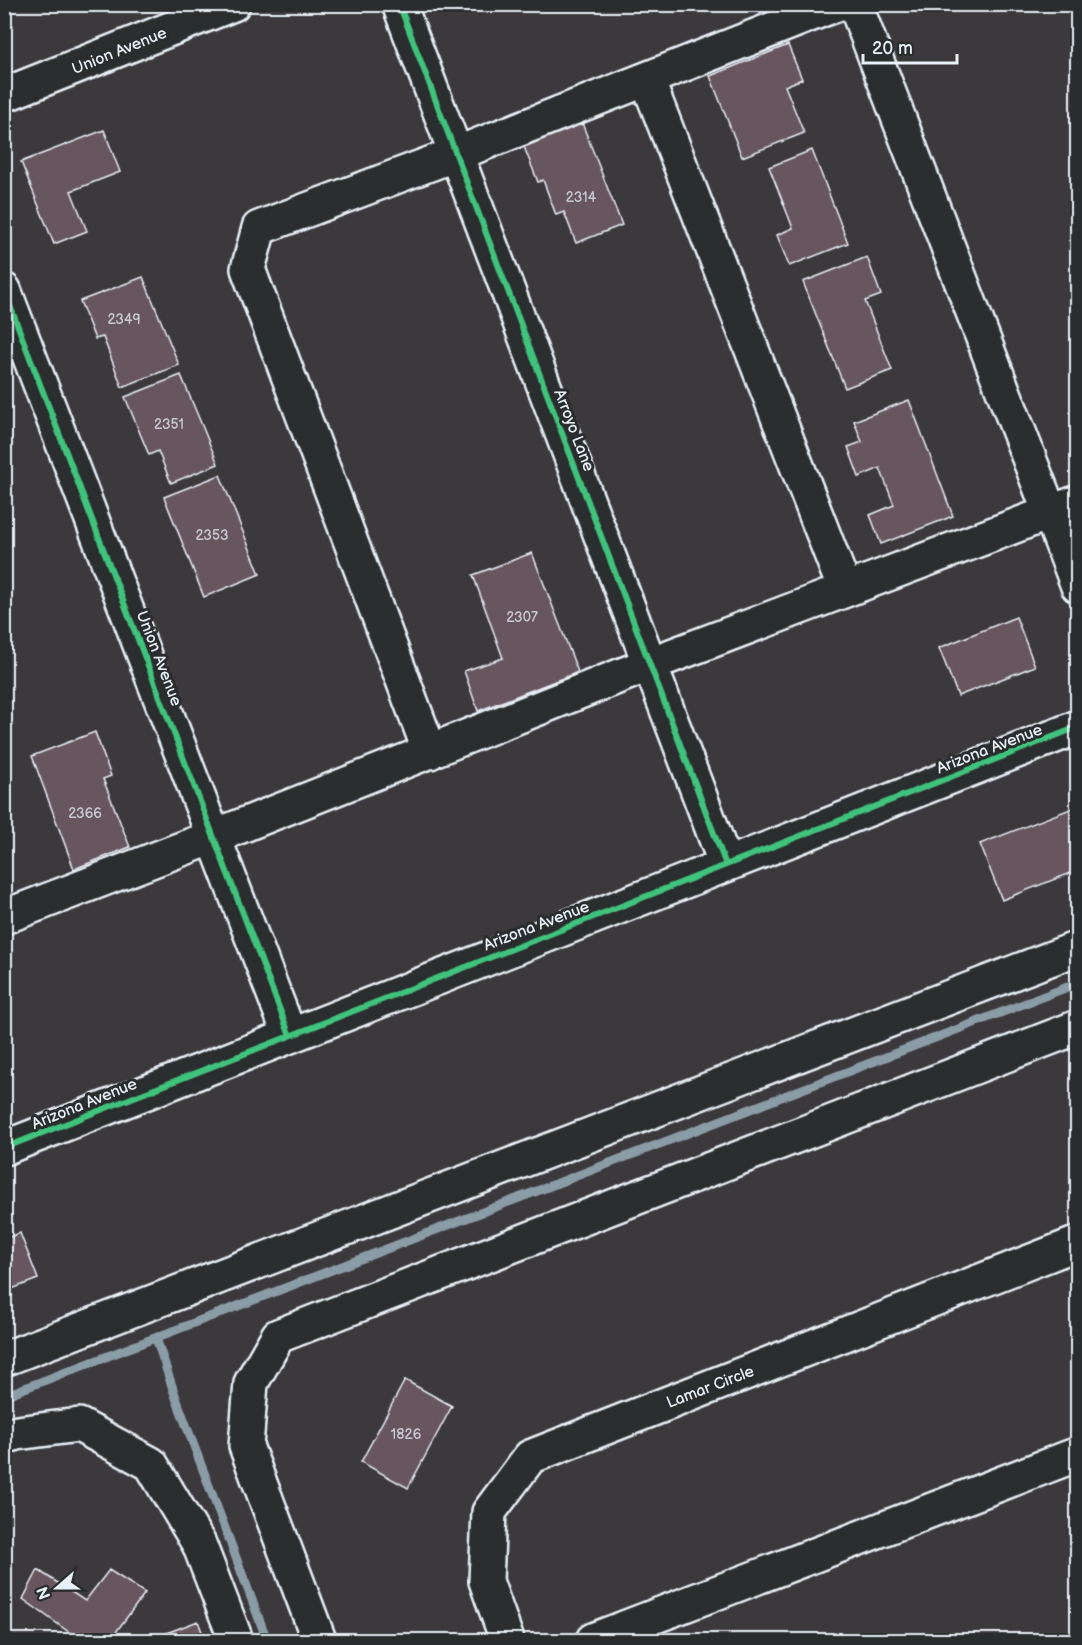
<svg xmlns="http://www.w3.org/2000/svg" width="1082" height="1645" viewBox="0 0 1082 1645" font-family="'Balsamiq Sans',sans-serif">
<rect width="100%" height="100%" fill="#3c393c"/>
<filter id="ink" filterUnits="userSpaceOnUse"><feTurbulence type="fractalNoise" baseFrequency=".0167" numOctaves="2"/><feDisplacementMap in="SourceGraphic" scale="12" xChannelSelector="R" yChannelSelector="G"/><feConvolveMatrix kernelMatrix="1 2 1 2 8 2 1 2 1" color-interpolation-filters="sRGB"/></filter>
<g filter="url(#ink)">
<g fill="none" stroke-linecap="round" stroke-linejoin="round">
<path stroke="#8a9da7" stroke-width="9" d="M156,1338L176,1398L267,1640
M4,1396L1078,983"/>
</g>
<path fill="#67565e" stroke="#e8f1f8" stroke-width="1.5" d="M788,45L802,79L785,86L804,133L742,157L710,76Z
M582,123L622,225L576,243L564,212L556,215L543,180L538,182L524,147Z
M104,130L120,172L71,191L87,231L54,244L21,162Z
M812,150L848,243L789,266L777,235L793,228L769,167Z
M867,257L881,295L865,301L892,370L845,388L803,282Z
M143,277L179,365L122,387L103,337L95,339L80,301Z
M181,375L218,464L171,483L158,451L149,455L125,397Z
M909,400L953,516L881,544L870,515L894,505L880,468L859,477L848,447L862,442L854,421Z
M220,475L260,574L204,597L164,497Z
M532,553L578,672L478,711L464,671L503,658L473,575Z
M1016,617L1035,666L958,696L939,648Z
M95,732L111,776L103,779L130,847L74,869L32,756Z
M1078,806V870L1002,900L980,844Z
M20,1233L38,1279L4,1292V1239Z
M405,1380L452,1406L408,1488L361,1462Z
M38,1570L85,1601L109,1570L145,1593L110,1640H80L23,1599Z
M198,1621L205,1640H152L156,1637Z"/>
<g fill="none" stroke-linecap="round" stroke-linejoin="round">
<g stroke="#e8f1f8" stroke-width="38">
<path id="minor" d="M399,4L726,865
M855,4L1078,586
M647,79L845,590
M4,95L233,4
M4,290L290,1036
M430,752L248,269L259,228L456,154L837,4
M4,917L213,837L650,664L1078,502
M4,1148L1078,727
M4,1359L1078,948
M4,1437L17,1433L79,1425L151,1464L199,1544L236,1640
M319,1640L246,1446L251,1383L278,1336L1078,1027
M507,1640L486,1581L489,1512L530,1457L1078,1243
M593,1640L1078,1454"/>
</g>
<use href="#minor" stroke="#2a2d2e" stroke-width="33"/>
<g stroke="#2a2d2e" stroke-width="10">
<path id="cycleway" d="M399,4L726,865
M4,290L290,1036
M4,1148L1078,727"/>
</g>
<use href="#cycleway" stroke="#40c37c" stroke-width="6"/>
</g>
</g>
<g text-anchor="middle" stroke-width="6" stroke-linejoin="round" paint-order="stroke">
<g font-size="14" fill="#c8cad2">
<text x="581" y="202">2314</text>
<text x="124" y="324">2349</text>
<text x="169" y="429">2351</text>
<text x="212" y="540">2353</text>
<text x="522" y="622">2307</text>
<text x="85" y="818">2366</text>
<text x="406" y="1439">1826</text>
</g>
<g font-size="16" fill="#e8f1f8" stroke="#2a2d2e">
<text transform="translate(119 50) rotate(-22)" y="6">Union Avenue</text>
<text transform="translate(575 430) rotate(69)" y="6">Arroyo Lane</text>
<text transform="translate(160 658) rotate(69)" y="6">Union Avenue</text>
<text transform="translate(989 748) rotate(-21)" y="6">Arizona Avenue</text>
<text transform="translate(536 925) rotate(-21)" y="6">Arizona Avenue</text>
<text transform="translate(84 1103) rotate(-22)" y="6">Arizona Avenue</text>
<text transform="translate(710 1386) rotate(-21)" y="6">Lamar Circle</text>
</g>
</g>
<rect width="1082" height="1645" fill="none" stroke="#2a2d2e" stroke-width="24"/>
<rect x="12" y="12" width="1058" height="1621" fill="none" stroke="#e8f1f8" stroke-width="2" filter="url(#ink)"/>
<g transform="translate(57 1588) rotate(249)" stroke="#2a2d2e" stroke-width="4.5" paint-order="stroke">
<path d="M0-4.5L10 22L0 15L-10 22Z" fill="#e8f1f8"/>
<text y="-9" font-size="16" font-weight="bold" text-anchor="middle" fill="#e8f1f8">N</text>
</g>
<path d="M863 54v9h94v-9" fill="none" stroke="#e8f1f8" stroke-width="3"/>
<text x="872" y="54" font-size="18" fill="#e8f1f8" stroke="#2a2d2e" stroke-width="4.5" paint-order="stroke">20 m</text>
</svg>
